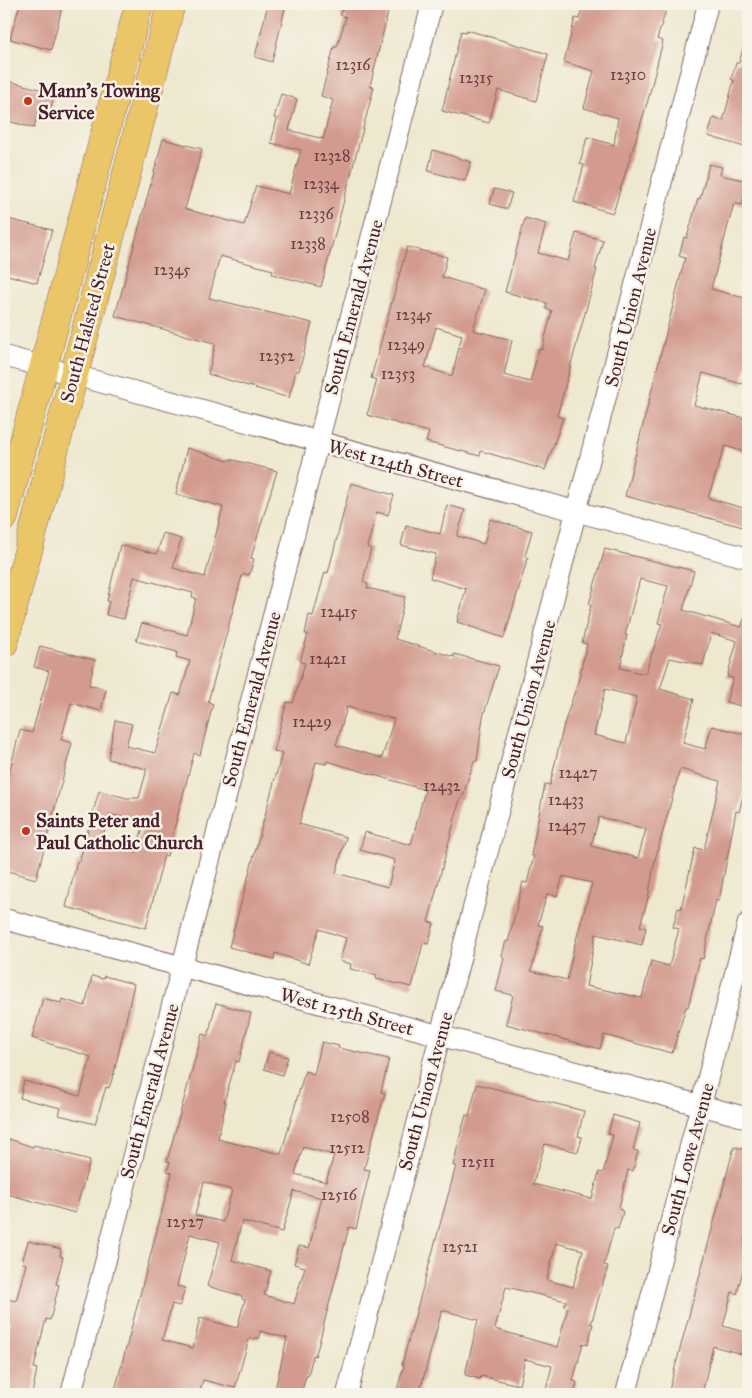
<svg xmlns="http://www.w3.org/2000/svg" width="752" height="1398" viewBox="0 0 752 1398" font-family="'IM FELL Great Primer',serif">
<rect width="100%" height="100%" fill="#f7f3e8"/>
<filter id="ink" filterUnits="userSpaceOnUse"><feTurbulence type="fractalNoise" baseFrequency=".02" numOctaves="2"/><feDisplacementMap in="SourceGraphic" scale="10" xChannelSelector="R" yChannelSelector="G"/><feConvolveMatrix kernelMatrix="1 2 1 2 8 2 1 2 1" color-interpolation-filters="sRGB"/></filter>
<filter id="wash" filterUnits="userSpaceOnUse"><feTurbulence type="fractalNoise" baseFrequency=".0096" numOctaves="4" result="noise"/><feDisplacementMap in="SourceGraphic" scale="20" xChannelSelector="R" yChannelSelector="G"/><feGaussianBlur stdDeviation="1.12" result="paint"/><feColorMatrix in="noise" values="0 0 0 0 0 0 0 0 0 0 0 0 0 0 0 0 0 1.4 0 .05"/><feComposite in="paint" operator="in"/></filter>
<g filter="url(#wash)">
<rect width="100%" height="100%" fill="#eee8cf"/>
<g id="blocks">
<path fill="#d39b8f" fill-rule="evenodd" d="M20,4H63L51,50L10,39Z
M268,4H286L272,62L255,57Z
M344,4H390L370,86L374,87L321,287L272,274L273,270L220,256L209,298L312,323L299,371H296L289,398L208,374L215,346L214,343L115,316L163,139L202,149L185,209L244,225L256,186L289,194L301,150L271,143L277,119L274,118L281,94L297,99L289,130L323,139L333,100L321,96L334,47H337L346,17L340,15Z
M583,4H643L666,10L657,39L663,41L648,100L613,213L574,202L584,165L580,164L587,137L614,145L618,118L584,108L594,71L564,62L575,18L579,19Z
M467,30L548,54L536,101L498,90L489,123L442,111L461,31L466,32Z
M744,44L748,45V148L708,136L713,118L723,121L734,80L731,79L736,63H739Z
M4,80L55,93L50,112L39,109L34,128L4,120Z
M433,150L471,162L465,181L428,171Z
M709,164L722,167L720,175L748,181L742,205L734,203L711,289L748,299V358L742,384L703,373L694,405L748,419V453L725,446L708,498L747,509L743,527L625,496L685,258L679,256L684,237L687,238L698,198L700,199Z
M494,189L512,193L507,209L490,204Z
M4,218L52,230L37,283L4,274Z
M525,218L546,224L538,253L568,261L576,233L603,240L595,269H597L557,416L563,418L545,470L481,451L480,456L426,442L429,432L367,415L377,380L371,378L407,247L447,257L442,277L485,290L473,330L512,340L504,375L530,382L539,349L542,350L552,311L546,309L547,303L505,292ZM436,327L462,335L452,376L425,367Z
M187,448L228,461L229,459L277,471L251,558L254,559L249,575L244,574L242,576L208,702L213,704L204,739L200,755L194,753L167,856L164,855L146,928L66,907L77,861L79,862L99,791L127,798H139L146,773V769L108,759L115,720L132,724L126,746L155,753L173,693L180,695L190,661L176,657L177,652L136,641L142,623L187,635L196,598L192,597L193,593L134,577L124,619L106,615L109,601H107L120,545L157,554L163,533L181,539L173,568L205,577L223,507L176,494ZM109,814L144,823L136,853L101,843Z
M351,483L394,495L388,515L377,512L367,547L371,548L363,582L368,584L367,588L405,597L395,639L454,657V654L499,666L483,717L477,761H474L462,799H460L428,922L434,923L428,944L423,943L412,987L376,979L377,975L350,969L351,964L340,961L346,938L319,929L308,964L275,953L274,959L229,947L282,753L274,751L281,723L287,702L293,703L305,663L300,662L308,634H305L309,615L313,616L325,572L328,573ZM347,707L394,719L382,758L336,745ZM327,761L425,790L411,845L365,832L360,850L395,860L388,887L336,873L346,837L299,824L316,762L326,764Z
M447,505L465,510L457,536L484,544L490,519L532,531L525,556L528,557L504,638L457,622L466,589L430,578L436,554L401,545L406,525L440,534Z
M605,549L694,571L683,610L741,627L745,617H748V708L726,702L733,678L727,677L737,641L711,633L703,665L670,658L660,689L694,699L683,743L705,749L712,726L748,735V776L739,812L736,811L719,901L716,900L703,959L700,958L688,1007H686L672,1053L604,1035L600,1049L506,1024L513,995L496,991L504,958L502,955L506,941L508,942L523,882L527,883L534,856L531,855L545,784L550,785L564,724L578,682L587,644L582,643L591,605L589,604ZM640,579L668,586L658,623L662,624L645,674L620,668L627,635H625ZM605,689L637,697L626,743L594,735ZM680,769L720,781L704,850L695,848L681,909L678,908L673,927L679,929L669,966L651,961L642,998L586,986L596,934L642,945L646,928L640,926L648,898L655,860ZM599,817L646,829L638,858L591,846ZM563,876L592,883L573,951L567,980L531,971L543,926L538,925L547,894L557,896Z
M40,646L95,660L89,685L106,689L101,711L71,703L61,740L72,743L36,879L4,870V792L20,730L32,733L49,671L34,667Z
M92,976L103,979L104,976L134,984L114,1073L109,1088L106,1087L95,1124L59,1115L61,1108L20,1098L24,1081L80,1096L91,1057L32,1038L43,998L61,1003L62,999L85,1006Z
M216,1003L251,1013L239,1062L236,1061L224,1102H226L218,1138L224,1141L281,1154L305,1071L314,1074L322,1042L339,1046L338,1048L389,1059L381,1092L385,1093L364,1169L370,1170L356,1229L349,1227L318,1347L315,1356L313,1355L308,1376H306L301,1394H274L287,1338L260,1331L259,1338L249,1339L235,1388L203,1380L199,1394H114L172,1173L167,1171L170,1162L167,1161L202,1034L208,1036ZM303,1147L334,1155L326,1182L295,1174ZM204,1182L232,1190L223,1222L195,1215ZM294,1191L322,1198L309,1248L299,1246L294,1264L305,1267L294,1304L264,1295L271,1271L232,1260L242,1221L282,1232ZM190,1234L220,1242L207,1286L242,1296V1299L245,1300L237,1328L200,1318L193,1348L162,1340L172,1304L180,1306L185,1288L177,1286Z
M269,1052L288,1057L282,1075L264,1069Z
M477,1084L584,1111L578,1136L582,1137L578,1152L545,1144L533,1184L592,1199L599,1172L603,1173L613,1135L608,1134L613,1115L640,1123L633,1150L638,1151L633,1171L628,1170L619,1208L623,1212L618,1229L614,1228L604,1265L608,1266L591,1324H593L588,1345L583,1343L573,1381L577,1382L574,1394H545L552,1366L525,1359L519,1385L481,1376L480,1379L465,1375L478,1320L442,1310L419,1394H396L404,1365H402L405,1353L456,1166H453L460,1136L466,1115L469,1116ZM556,1243L583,1250L573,1287L547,1280ZM506,1287L566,1301L564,1306L568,1308L557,1347L495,1329Z
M9,1139L33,1147L34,1145L90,1160L75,1213L4,1193V1155Z
M734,1147L748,1150V1225L744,1242L748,1243V1249L737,1294L732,1292L723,1326L748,1333V1356L713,1346L702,1394H668Z
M28,1241L61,1249L60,1256L63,1257L56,1284L59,1285L50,1320L46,1319L39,1346L34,1368L37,1369L32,1394H4V1346L10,1321L4,1319V1298L16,1301L26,1264L22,1263Z"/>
</g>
</g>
<g filter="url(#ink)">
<use href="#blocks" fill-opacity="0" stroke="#836564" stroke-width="1"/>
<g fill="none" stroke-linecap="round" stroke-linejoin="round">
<g stroke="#836564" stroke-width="22">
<path id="minor" d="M4,356L748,558
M4,919L748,1118
M71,1394L432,4
M347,1394L708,4
M626,1394L748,923"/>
</g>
<g stroke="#836564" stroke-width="29">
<path id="primary" d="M4,517L139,4
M4,643L171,4"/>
</g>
<use href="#minor" stroke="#fff" stroke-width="20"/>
<use href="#primary" stroke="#ebc669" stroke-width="28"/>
</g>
</g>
<g fill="#c8321e" stroke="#f7f3e8" stroke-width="2">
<circle cx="28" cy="101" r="5"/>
<circle cx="26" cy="831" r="5"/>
</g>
<g text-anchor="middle" stroke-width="5" stroke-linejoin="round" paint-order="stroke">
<g font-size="16" fill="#6c3e44">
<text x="353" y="70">12316</text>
<text x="628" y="80">12310</text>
<text x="476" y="83">12315</text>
<text x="332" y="161">12328</text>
<text x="321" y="189">12334</text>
<text x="316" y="219">12336</text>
<text x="308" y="249">12338</text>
<text x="172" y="275">12345</text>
<text x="414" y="320">12345</text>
<text x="406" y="350">12349</text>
<text x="277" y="361">12352</text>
<text x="398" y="379">12353</text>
<text x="339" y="617">12415</text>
<text x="328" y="664">12421</text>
<text x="312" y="727">12429</text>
<text x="578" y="778">12427</text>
<text x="442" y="791">12432</text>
<text x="566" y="805">12433</text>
<text x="567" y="831">12437</text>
<text x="350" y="1122">12508</text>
<text x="347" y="1153">12512</text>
<text x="478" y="1167">12511</text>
<text x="339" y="1200">12516</text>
<text x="185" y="1227">12527</text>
<text x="460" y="1252">12521</text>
</g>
<g font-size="19" font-weight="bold" fill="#4a1f2b" stroke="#f7f3e8" text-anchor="start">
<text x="38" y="97">Mann's Towing<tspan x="38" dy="22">Service</tspan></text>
<text x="36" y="827">Saints Peter and<tspan x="36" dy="22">Paul Catholic Church</tspan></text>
</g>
<g font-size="19" fill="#4a1f2b" stroke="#f7f3e8">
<text transform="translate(353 307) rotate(-75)" y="7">South Emerald Avenue</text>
<text transform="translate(630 307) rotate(-76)" y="7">South Union Avenue</text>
<text transform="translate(87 323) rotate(-75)" y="7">South Halsted Street</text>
<text transform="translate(396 463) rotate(15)" y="7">West 124th Street</text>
<text transform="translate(251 699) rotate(-75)" y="7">South Emerald Avenue</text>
<text transform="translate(528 699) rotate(-75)" y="7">South Union Avenue</text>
<text transform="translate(347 1011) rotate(15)" y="7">West 125th Street</text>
<text transform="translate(149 1091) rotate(-75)" y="7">South Emerald Avenue</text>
<text transform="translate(425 1091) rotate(-75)" y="7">South Union Avenue</text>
<text transform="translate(687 1159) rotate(-75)" y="7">South Lowe Avenue</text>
</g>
</g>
<rect width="752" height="1398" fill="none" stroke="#f7f3e8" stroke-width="20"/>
</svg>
